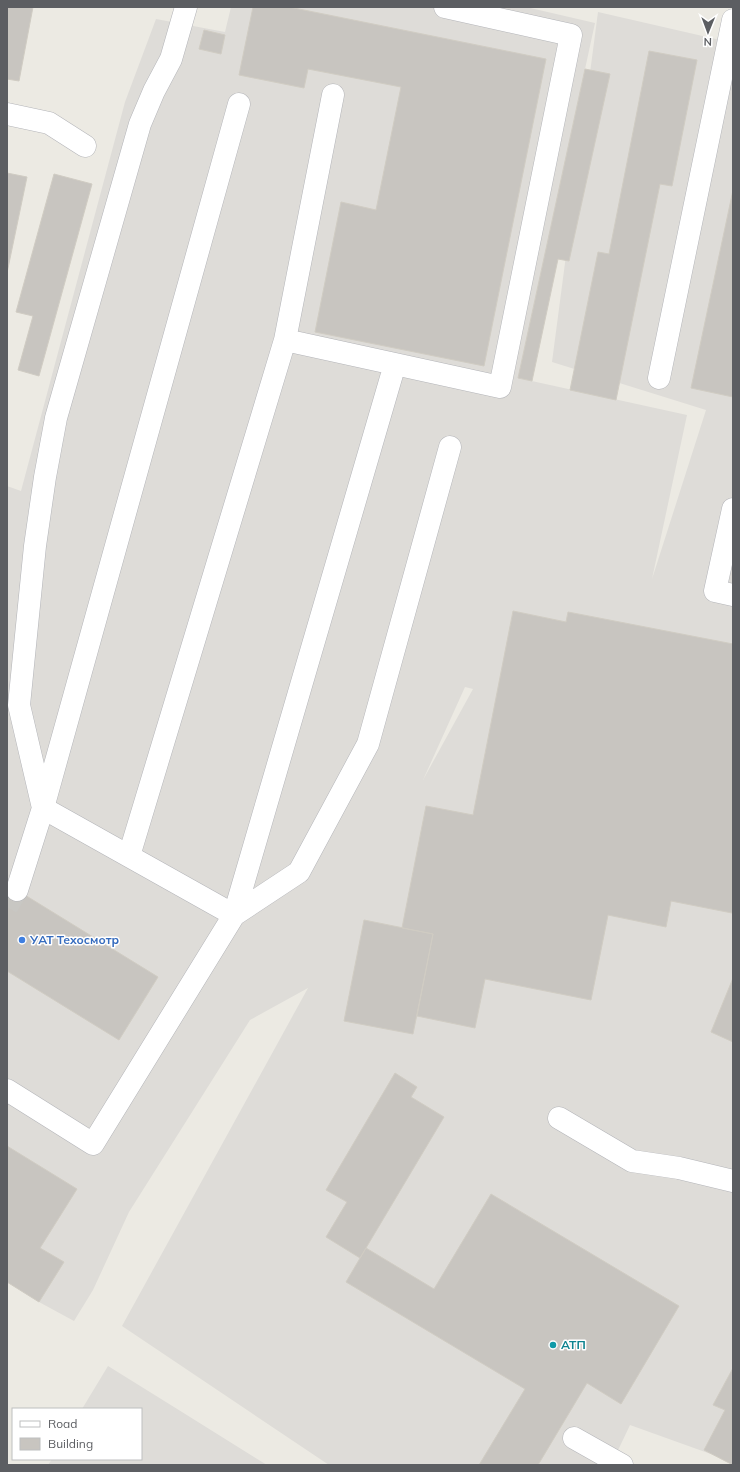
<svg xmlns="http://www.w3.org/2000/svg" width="740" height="1472" viewBox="0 0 740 1472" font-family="Mulish,sans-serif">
<rect width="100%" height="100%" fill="#eceae3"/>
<path fill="#dedcd8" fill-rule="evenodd" d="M231,7H526L595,23L518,378L687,415L652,579L706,410L552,362L598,12L733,43V1462L630,1425L611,1465H329L122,1326L308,988L250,1020L129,1212L93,1290L74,1321L39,1302L7,1282V486L21,491L125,102L156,19L225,32ZM513,611L566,622L568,612L637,626L510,625ZM465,687L473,689L423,780Z
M108,1366L174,1407L267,1465H48L52,1459H141V1409H82Z"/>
<path fill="#c8c5c0" stroke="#d0ccc3" d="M7,7H33L19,81L7,79Z
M253,7H289L546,59L484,366L315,332L341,202L376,210L401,87L308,69L304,88L239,75Z
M204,30L225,35L221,54L199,49Z
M649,51L697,60L672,186L660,184L616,400L570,390L598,252L609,254Z
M585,69L610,74L569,261L558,259L532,381L518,378Z
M7,173L27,177L7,273Z
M54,174L92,184L39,376L18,370L33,316L16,312Z
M733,190V397L691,388Z
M513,611L566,622L568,612L733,644V908L732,913L671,901L666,927L608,915L591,1000L485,979L475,1028L417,1016L433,934L402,928L426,806L473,815Z
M7,884L158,977L119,1040L7,971Z
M364,920L433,934L413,1034L344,1021Z
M733,978V1042L711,1032Z
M395,1073L417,1087L411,1097L444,1117L360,1258L326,1237L347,1202L326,1190Z
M7,1146L77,1189L40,1248L64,1262L39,1302L7,1282Z
M491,1194L679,1306L621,1404L587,1383L538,1465H479L525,1389L346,1282L366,1248L434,1289Z
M733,1368V1465L704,1450L725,1410L713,1405Z"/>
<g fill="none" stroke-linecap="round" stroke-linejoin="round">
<path stroke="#c8c7c3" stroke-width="22" stroke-dasharray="22 11" stroke-linecap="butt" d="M7,907L17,890"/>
<g stroke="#b4b5b9" stroke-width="23">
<path id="minor" d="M186,7L171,59L154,91L140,124L56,418L45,477L35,546L19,705L43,808L234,915
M7,114L49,123L85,146
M285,340L500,387L571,35L445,7
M659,378L733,20
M733,509L715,591L733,595
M129,856L285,340L333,95
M17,890L43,808L239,104
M234,915L299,872L368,744L450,447
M7,1090L93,1144L234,915L395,364
M559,1118L632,1161L679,1168L733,1181
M574,1438L622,1465"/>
</g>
<use href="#minor" stroke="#fff" stroke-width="22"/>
</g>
<circle fill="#3f7fe0" stroke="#fff" stroke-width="1.5" cx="22" cy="940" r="4"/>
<circle fill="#0f9aa8" stroke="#fff" stroke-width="1.5" cx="553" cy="1345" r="4"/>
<g text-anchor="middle" stroke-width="3" stroke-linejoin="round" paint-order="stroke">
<g font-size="12" font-weight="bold" fill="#366cbe" stroke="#fff" text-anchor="start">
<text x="30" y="944">УАТ Техосмотр</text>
</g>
<g font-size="12" font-weight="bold" fill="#0d838f" stroke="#fff" text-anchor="start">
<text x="561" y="1349">АТП</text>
</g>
</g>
<rect width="740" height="1472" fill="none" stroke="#5c5e62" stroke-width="16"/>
<rect x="12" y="1408" width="130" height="52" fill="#ffffff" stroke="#bebfc0"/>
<rect x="20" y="1421" width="20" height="6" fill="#ffffff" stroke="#bebfc0"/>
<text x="48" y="1428" font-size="12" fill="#5c5e62">Road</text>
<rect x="20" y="1438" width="20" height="12" fill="#c8c5c0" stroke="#bebfc0"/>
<text x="48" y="1448" font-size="12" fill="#5c5e62">Building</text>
<g transform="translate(708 32) rotate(181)" stroke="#ffffff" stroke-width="3" paint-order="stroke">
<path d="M0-3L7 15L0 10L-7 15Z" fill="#5c5e62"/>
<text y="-6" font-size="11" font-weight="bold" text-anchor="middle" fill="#5c5e62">N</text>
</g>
</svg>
